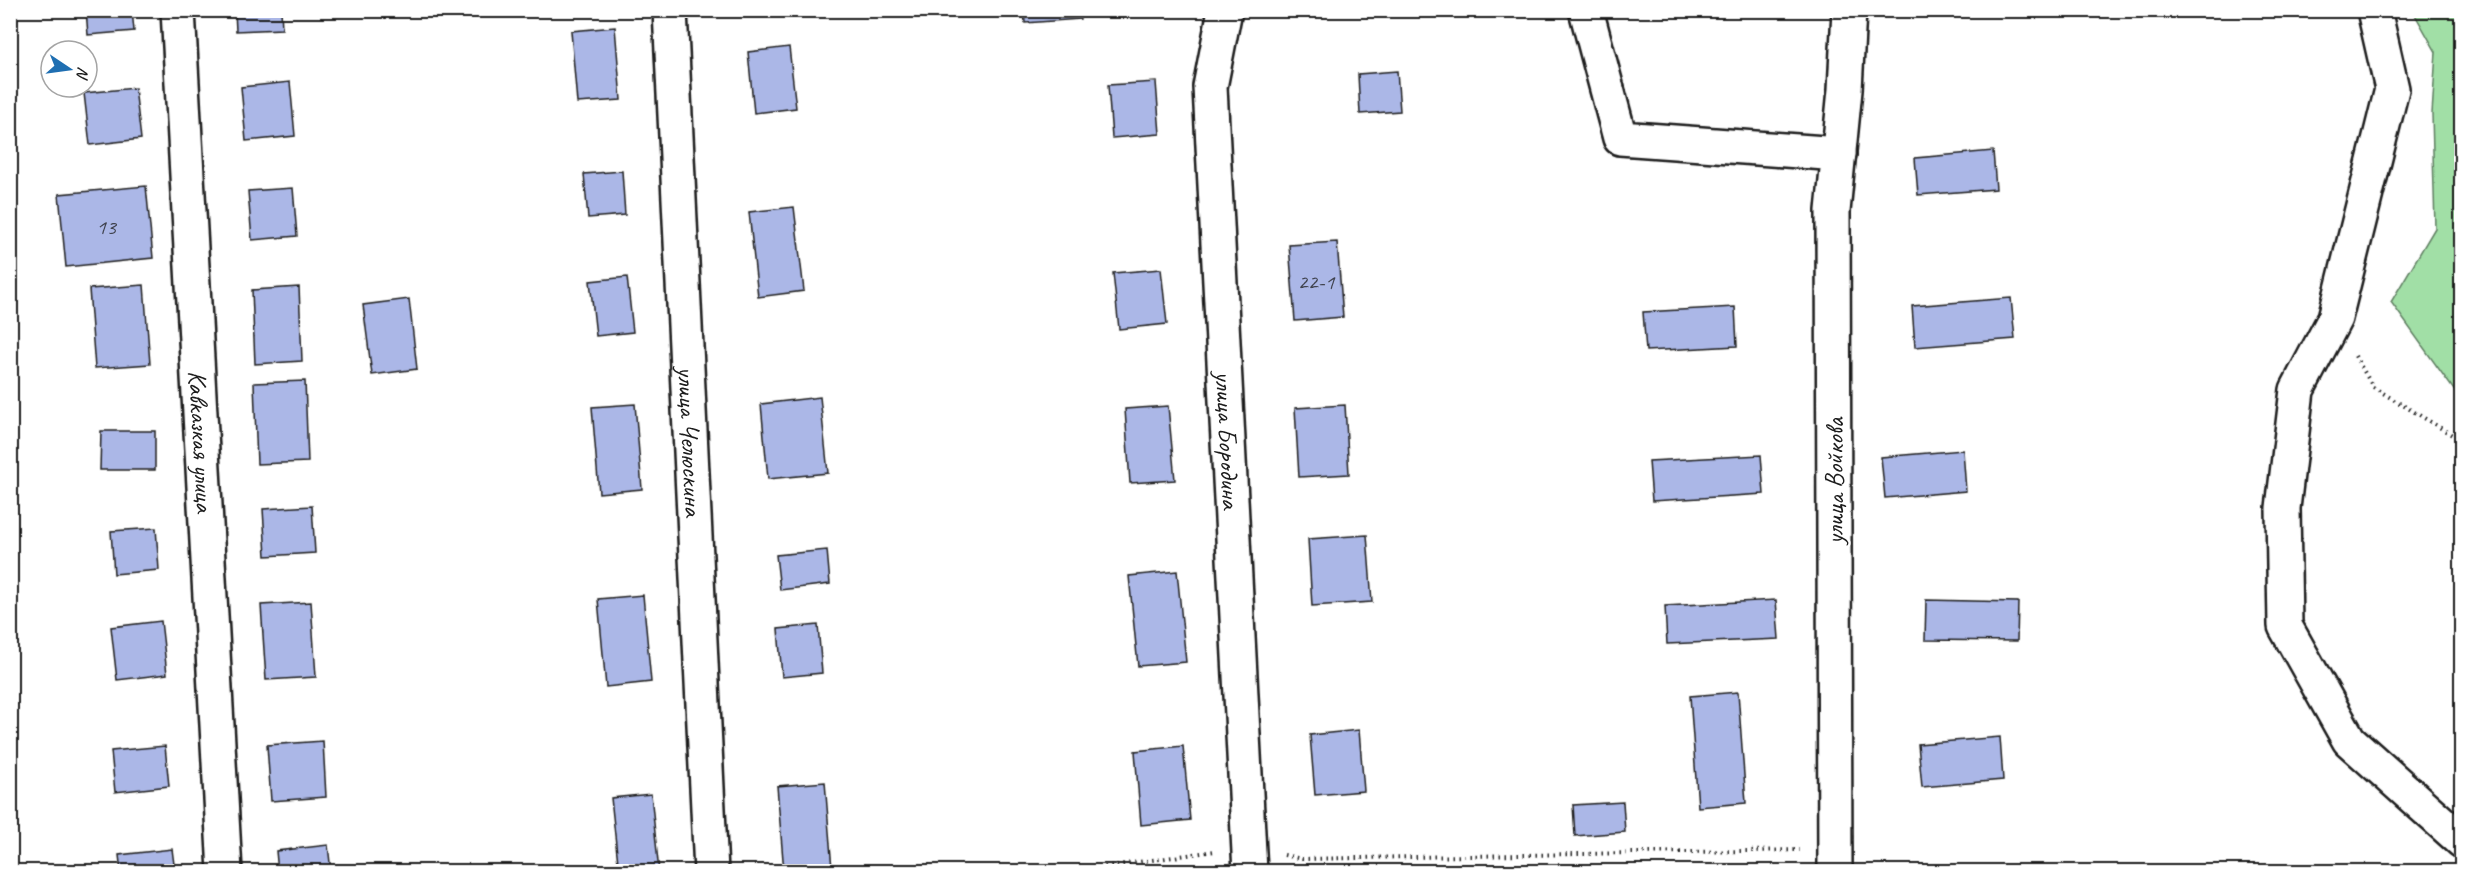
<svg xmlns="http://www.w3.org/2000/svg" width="2472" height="882" viewBox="0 0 2472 882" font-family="Caveat,sans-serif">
<rect width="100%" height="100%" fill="#fff"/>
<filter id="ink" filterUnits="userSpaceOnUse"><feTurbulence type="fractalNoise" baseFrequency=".0167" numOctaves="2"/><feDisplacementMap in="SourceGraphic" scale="12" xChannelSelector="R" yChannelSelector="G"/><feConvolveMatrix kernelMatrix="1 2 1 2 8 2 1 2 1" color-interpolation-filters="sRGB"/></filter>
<g filter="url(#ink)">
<path fill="#a1dfa6" stroke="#5e7e61" stroke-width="1.5" d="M2413,11H2461V400L2391,302L2435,228L2432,114L2436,52Z"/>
<path fill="#abb7e7" stroke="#1c1c1c" stroke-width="1.5" d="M86,10H132L134,31L88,35Z
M235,10H281L282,29L236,31Z
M1024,10H1080V19L1025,23Z
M615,27L621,100L577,103L571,31Z
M789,47L796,108L754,113L748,52Z
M1397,71L1400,111L1360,114L1358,74Z
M290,82L295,136L246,141L241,87Z
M1156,82L1160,134L1112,138L1108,85Z
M135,88L141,139L90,145L84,93Z
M1993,151L1996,189L1918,195L1915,158Z
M622,171L625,215L588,218L584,174Z
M146,186L153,258L66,267L59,194Z
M293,188L297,236L252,240L248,191Z
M794,207L804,291L758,297L749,212Z
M1337,242L1343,317L1295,321L1289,245Z
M1161,269L1167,324L1119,329L1113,273Z
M627,277L633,332L596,336L590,281Z
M144,285L150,364L95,368L89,289Z
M299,287L302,361L255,364L252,290Z
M2011,298L2015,339L1915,347L1912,306Z
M409,299L417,369L372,375L363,305Z
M1735,307L1737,346L1646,351L1643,312Z
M305,381L308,462L257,464L254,383Z
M820,397L828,473L768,479L761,404Z
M635,404L642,489L599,493L592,407Z
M1345,405L1349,474L1299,477L1295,408Z
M1168,406L1175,480L1130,483L1125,409Z
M101,431H155V470H100Z
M1963,450L1966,491L1885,498L1881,457Z
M1761,455L1764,494L1652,501L1649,461Z
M312,506L315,553L266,556L263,509Z
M156,528L159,570L114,574L111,531Z
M1367,535L1372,602L1312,606L1308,539Z
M827,550L830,584L780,590L776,555Z
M1177,571L1186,662L1138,666L1129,576Z
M643,595L651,682L606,687L598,599Z
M1776,600L1779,639L1667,644L1665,606Z
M1926,600L2018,602L2017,641L1925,640Z
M311,602L316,677L266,680L261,605Z
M161,621L167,674L117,680L111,627Z
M818,625L822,673L782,677L778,629Z
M1738,692L1746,803L1698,807L1690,696Z
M1359,730L1364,791L1315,795L1310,735Z
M2000,737L2003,780L1922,787L1918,744Z
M323,741L326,797L271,801L267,745Z
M165,746L169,786L115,792L111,751Z
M1183,746L1190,820L1141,825L1135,751Z
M825,782L832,869L784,872L777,786Z
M651,794L659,872H619L611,798Z
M1623,802L1625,832L1575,836L1573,805Z
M328,845L331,872H278L276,851Z
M172,849L175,872H121L119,855Z"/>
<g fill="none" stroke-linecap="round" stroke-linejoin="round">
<g stroke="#1c1c1c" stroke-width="38">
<g id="minor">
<path id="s1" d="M178,10L225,872"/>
<path id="s2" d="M670,10L711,872"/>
<path id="s3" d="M1225,10L1210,87L1250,872"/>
<path d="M1586,10L1620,138L1839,154"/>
<path d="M2374,10L2392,89L2335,318L2297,390L2283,508L2285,626L2349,740L2462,841"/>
<path d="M1835,872L1833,211L1845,90L1849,10"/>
</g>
</g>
<path stroke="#1c1c1c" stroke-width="4" stroke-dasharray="1.5 4.5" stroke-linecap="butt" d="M2355,356L2373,387L2462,441
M1284,855L1302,859L1800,850
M1069,872L1215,851"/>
<use href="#minor" stroke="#fff" stroke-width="33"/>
</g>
</g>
<g text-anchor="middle" stroke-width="4.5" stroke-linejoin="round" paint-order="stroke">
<g font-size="22" fill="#40434f">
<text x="106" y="234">13</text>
<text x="1316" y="289">22-1</text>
</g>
<g font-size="26" fill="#1c1c1c" stroke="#fff">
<text dy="9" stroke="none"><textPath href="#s3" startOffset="432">улица Бородина</textPath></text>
<text dy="9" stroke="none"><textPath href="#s1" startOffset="432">Кавказкая улица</textPath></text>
<text dy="9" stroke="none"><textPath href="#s2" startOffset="432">улица Челюскина</textPath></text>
<text transform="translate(1834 481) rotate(-90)" y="9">улица Войкова</text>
</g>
</g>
<rect width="2472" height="882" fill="none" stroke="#fff" stroke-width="36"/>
<rect x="18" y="18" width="2436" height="846" fill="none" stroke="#1c1c1c" stroke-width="2" filter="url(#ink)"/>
<g transform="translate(69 69) rotate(103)"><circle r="28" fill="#ffffff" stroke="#a4a4a4" stroke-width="1.5"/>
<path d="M0-4.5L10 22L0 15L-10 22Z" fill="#1f6fb2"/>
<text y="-9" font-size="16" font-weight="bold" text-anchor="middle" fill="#1c1c1c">N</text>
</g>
</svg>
